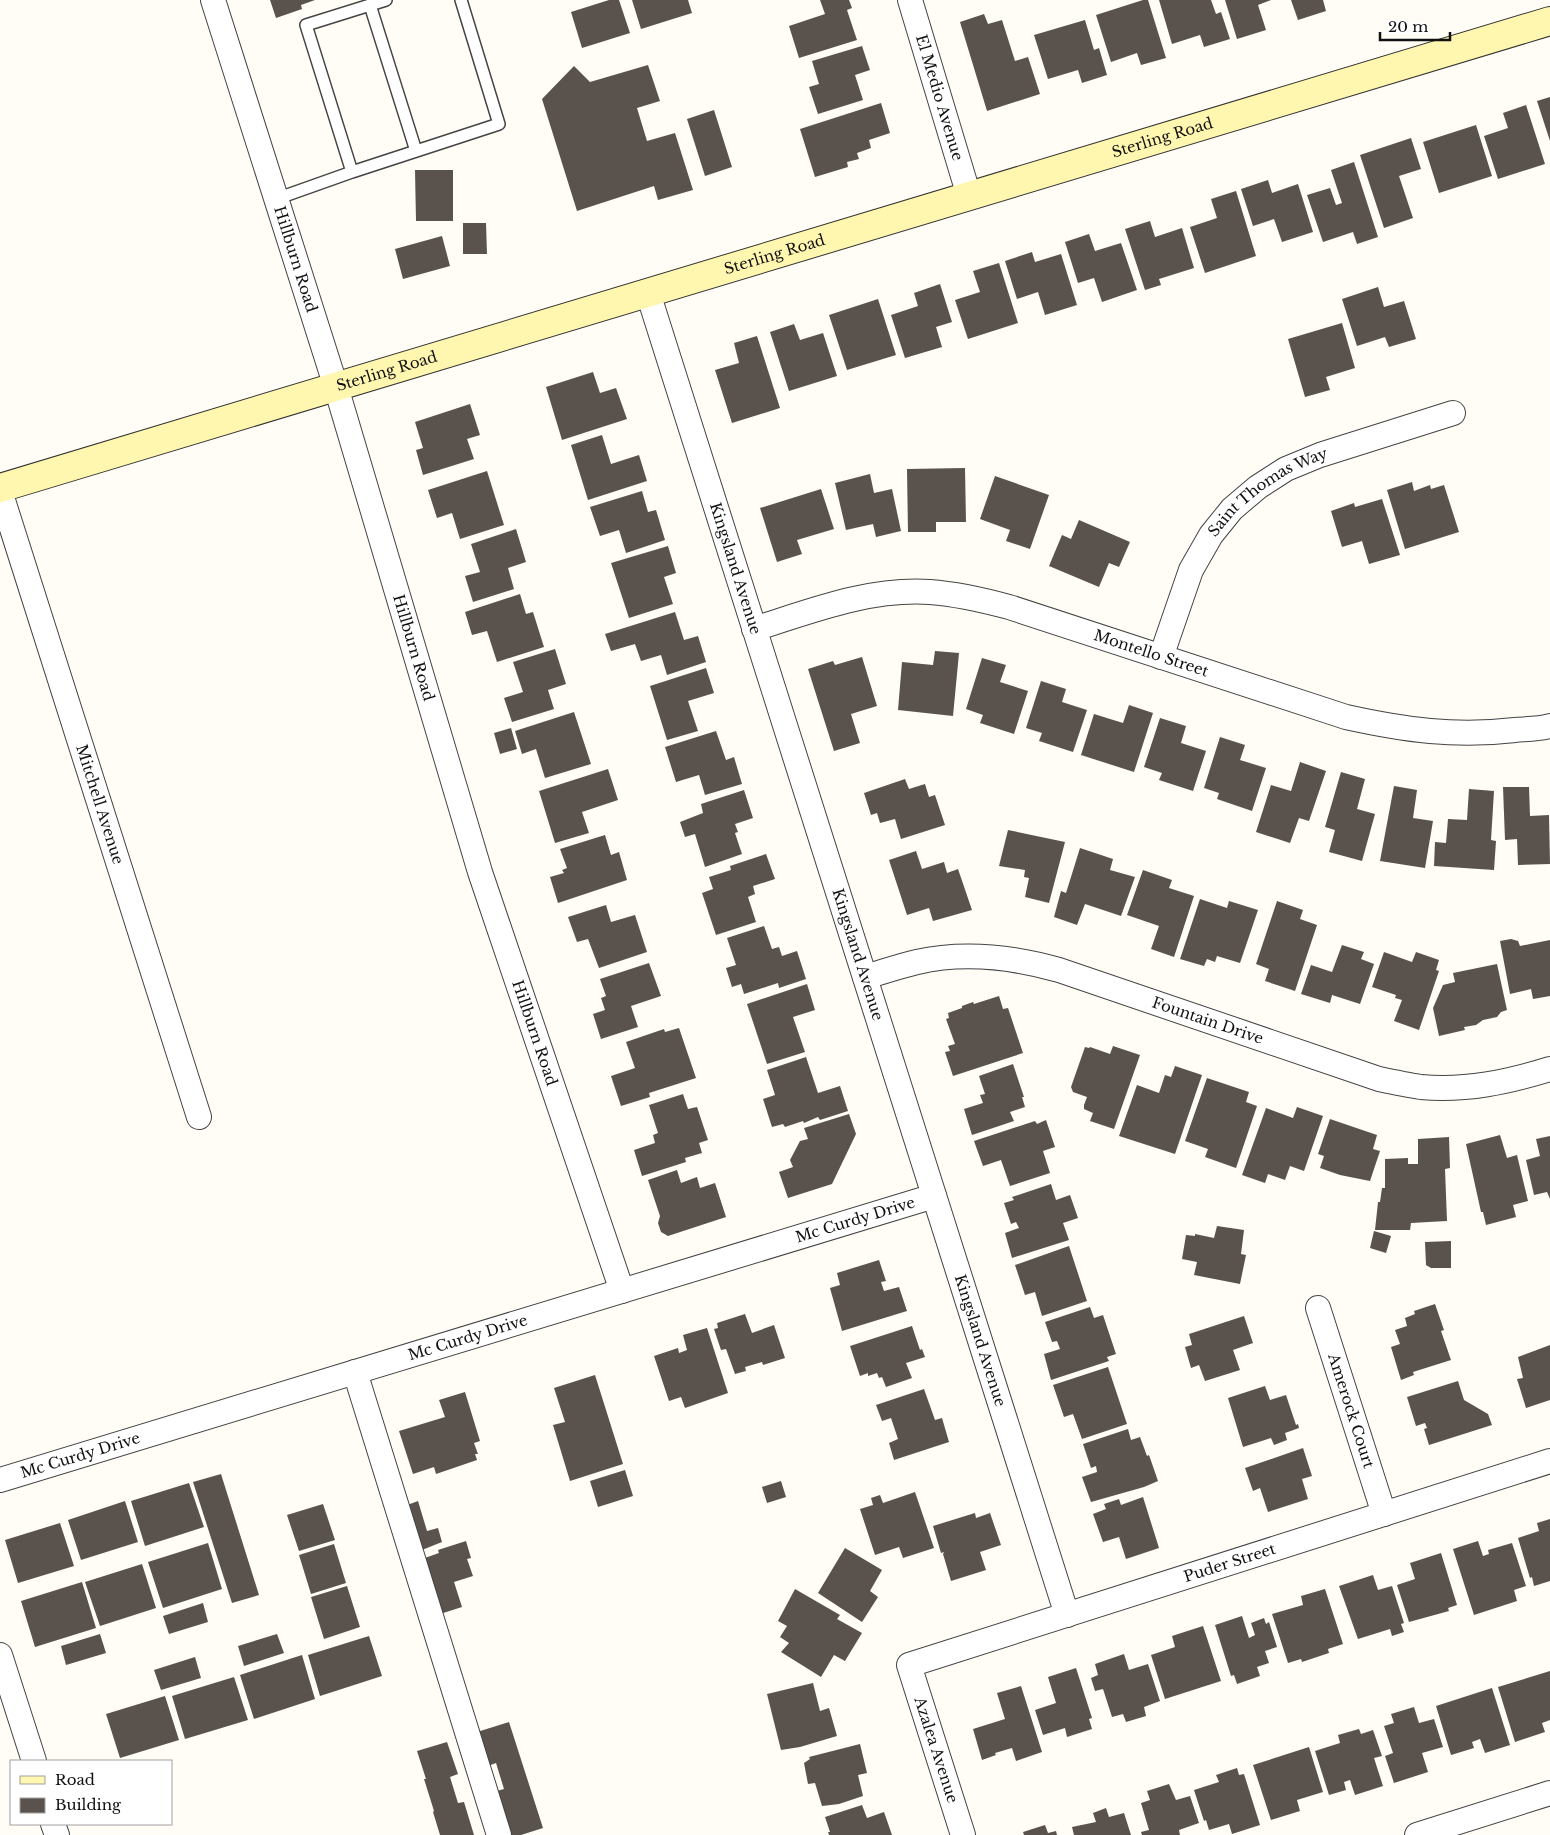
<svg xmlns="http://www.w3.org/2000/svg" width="1550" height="1835" viewBox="0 0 1550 1835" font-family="'Libre Baskerville',serif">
<rect width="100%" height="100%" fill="#fffdf5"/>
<path fill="#5a524d" d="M270,0H315L301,5L302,9L276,18Z
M609,0H619L630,33L582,48L571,12Z
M632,0H688L692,13L641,29Z
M820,0H849L852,8L847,10L857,40L799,58L789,26L825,14Z
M1143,0H1148L1166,58L1141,65L1137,53L1111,62L1096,15Z
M1159,0H1211L1216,14L1221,12L1230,39L1204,47L1200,35L1172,44Z
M1225,0H1271L1258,5L1266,30L1237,39Z
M1291,0H1323L1326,11L1298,20Z
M984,14L988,24L1002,20L1015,61L1028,57L1040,94L987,111L960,22Z
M1085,20L1094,50L1099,48L1107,75L1082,83L1078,70L1048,79L1034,35Z
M862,46L870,70L855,75L863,100L818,114L809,87L819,84L812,61Z
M648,65L660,101L637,108L647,141L675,133L693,190L658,200L654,186L577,211L542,99L574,66L590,82Z
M1550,97V141L1537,101Z
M881,103L890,133L869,140L871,148L857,153L859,159L847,162L848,167L815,177L800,129Z
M1526,105L1545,164L1498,179L1484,136L1508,128L1503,113Z
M714,110L732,167L705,176L687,119Z
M1476,125L1492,176L1439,193L1423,142Z
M1411,138L1421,169L1399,176L1413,218L1384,228L1360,155Z
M1354,162L1378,237L1357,244L1353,232L1323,242L1307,195L1330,188L1336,205L1342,203L1331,170Z
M415,170H453V221H416Z
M1268,180L1272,193L1298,184L1313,232L1282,242L1274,219L1253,226L1241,189Z
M1236,191L1256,256L1205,273L1190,227L1217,218L1211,199Z
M1150,221L1155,237L1182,228L1194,268L1159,279L1161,285L1145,290L1125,229Z
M463,223H486L487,254H463Z
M1089,234L1095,251L1121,243L1137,290L1102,302L1094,278L1078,283L1065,242Z
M442,236L450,266L403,279L395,249Z
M1032,252L1035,262L1061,254L1077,305L1045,315L1038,292L1017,299L1005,261Z
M999,263L1018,323L968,339L955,300L980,292L973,271Z
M940,284L952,322L936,327L942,347L905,358L891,315L918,306L914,293Z
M1378,287L1384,307L1404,301L1416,339L1389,347L1385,337L1357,346L1342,299Z
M878,299L896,355L847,370L829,315Z
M1342,323L1355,368L1326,377L1330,390L1305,397L1288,339Z
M794,324L800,340L823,333L837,376L789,391L770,332Z
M757,336L780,408L732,423L715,370L739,363L734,343Z
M593,372L600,393L616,388L627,419L562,440L546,387Z
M470,404L480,435L467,439L474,459L423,475L416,450L423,448L415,422Z
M602,435L611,464L639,455L647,481L588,500L571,445Z
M965,468L966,522H936V532H908L907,469Z
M487,471L504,525L460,539L452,513L437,518L428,490Z
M870,474L874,493L892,489L901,531L876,537L873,524L846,530L835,483Z
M995,476L1049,495L1030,549L1006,541L1010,530L980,519Z
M1412,482L1414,491L1430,485L1431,489L1444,485L1459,532L1405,549L1387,490Z
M821,489L834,529L797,540L802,554L777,562L760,508Z
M642,491L648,512L656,510L665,540L626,553L619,530L600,536L590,507Z
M1382,499L1400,555L1369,564L1362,541L1342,547L1331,511L1354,503L1355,507Z
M1079,520L1130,542L1119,567L1109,563L1099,587L1049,566L1062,535L1071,539Z
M516,529L526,562L508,568L514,589L473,602L465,576L480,572L471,544Z
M668,546L676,573L664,577L673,604L629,618L611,563Z
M520,594L526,614L533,612L544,647L497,662L487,631L472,635L465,612Z
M675,612L684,640L698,636L706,662L667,675L661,655L641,661L635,644L611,651L605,634Z
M555,649L566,684L548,690L554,709L512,722L504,698L523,692L513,662Z
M935,651L959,653L953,716L898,710L902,662L933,665Z
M862,657L877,706L851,714L860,743L834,751L808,669L833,661L835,665Z
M982,658L1006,665L1000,682L1028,691L1014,734L980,723L983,715L966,709Z
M706,668L714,693L688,701L698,731L667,740L650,686Z
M1041,681L1066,689L1062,702L1087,710L1073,752L1039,741L1042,733L1026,728Z
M1129,705L1153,713L1134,772L1081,755L1094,714L1123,723Z
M574,712L591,764L545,778L536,749L522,754L515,731Z
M1160,718L1186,726L1181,743L1206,751L1193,791L1159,780L1162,773L1144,767Z
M511,728L517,749L500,754L494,733Z
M716,731L726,760L734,757L742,784L705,795L699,775L676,782L665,747Z
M1220,737L1245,745L1240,760L1266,768L1252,811L1217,799L1219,793L1204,788Z
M1300,762L1326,771L1309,821L1299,818L1290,843L1256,832L1271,785L1291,791Z
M608,769L618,800L582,812L589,833L555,843L539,791Z
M1341,772L1365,779L1357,809L1375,814L1362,861L1329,852L1335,830L1325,827Z
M905,779L909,789L925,784L929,797L935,795L945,825L901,839L895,819L880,823L877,813L871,815L864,793Z
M1394,786L1417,790L1413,818L1433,821L1425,868L1380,861Z
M1503,787H1529L1530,816L1549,815L1550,864L1518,865L1517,839L1505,840Z
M1469,789L1494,791L1491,840L1496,841L1494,870L1434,866L1435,842L1446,843L1448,819L1467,820Z
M744,790L753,818L735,824L738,832L735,833L742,854L705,867L695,834L685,837L680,822L703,813L701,804Z
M1008,830L1065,842L1049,903L1025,897L1029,878L1024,877L1025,870L999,866Z
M605,835L611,855L619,852L627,880L558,903L550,877L564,873L562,870L567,868L560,849Z
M1080,848L1113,859L1110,870L1135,877L1121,916L1085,904L1077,925L1054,917L1061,891L1066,893Z
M916,851L922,869L944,862L947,873L958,869L972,910L933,921L929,908L907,915L889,860Z
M766,854L775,879L753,886L755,894L748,897L756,922L716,935L702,893L713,889L709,877L731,870L730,866Z
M1143,870L1172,880L1169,888L1194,896L1174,957L1151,949L1159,926L1127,915Z
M1200,899L1227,908L1229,901L1258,910L1240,963L1217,956L1215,962L1207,959L1204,966L1180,959Z
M1277,901L1303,910L1300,919L1317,925L1295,991L1265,981L1269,969L1256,964Z
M606,905L611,922L635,915L647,952L599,968L588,939L577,942L568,917Z
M764,926L772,949L779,947L782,956L797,951L806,979L779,988L778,983L744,994L741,984L732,987L726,968L736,965L727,938Z
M1511,939L1518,941L1520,946L1550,940V996L1533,999L1531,989L1510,994L1500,941Z
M1342,945L1364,952L1361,959L1374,964L1360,1004L1332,995L1330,1003L1301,994L1311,965L1332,972Z
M1384,952L1412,962L1416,952L1439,960L1436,970L1439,971L1419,1030L1394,1021L1402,1000L1395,998L1396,995L1372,987Z
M649,963L661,996L631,1006L638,1027L601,1039L593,1014L605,1010L601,998L606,996L600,979Z
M1497,964L1507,1010L1501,1012L1497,1017L1483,1020L1476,1025L1464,1027L1465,1030L1439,1036L1433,1008L1443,985L1455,982L1453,973Z
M807,984L815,1010L793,1017L805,1052L767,1064L747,1004Z
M999,996L1003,1009L1008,1008L1023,1053L953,1076L945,1052L950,1051L948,1046L955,1044L946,1019L949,1018L948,1013L962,1008V1006L973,1002L974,1004Z
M679,1028L696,1078L649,1093L650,1097L621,1106L611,1076L635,1068L626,1042L664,1029L665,1032Z
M1113,1046L1140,1055L1114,1129L1090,1121L1093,1113L1084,1109V1105L1087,1097L1073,1092L1071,1087L1085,1047L1089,1048L1090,1047L1110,1054Z
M806,1057L818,1093L840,1086L848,1111L820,1120L818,1117L804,1123L803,1121L785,1127L783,1124L772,1127L763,1099L775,1095L767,1070Z
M1013,1064L1024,1097H1022L1025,1107L1010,1112L1014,1121L972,1135L964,1109L983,1103L980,1095L985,1094L979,1076Z
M1175,1066L1202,1075L1175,1154L1119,1136L1137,1085L1159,1093L1165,1075L1171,1077Z
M1207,1078L1249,1092L1246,1102L1257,1106L1236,1168L1205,1157L1208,1149L1185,1141Z
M683,1094L688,1109L697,1107L708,1140L699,1143L702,1153L685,1158L686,1162L642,1176L634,1150L655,1143L653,1135L658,1133L649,1105Z
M1297,1107L1323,1116L1304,1171L1290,1166L1285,1180L1268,1174L1265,1183L1242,1175L1266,1108L1293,1118Z
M849,1114L856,1134L832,1184L788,1198L779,1172L793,1167L790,1160L800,1141L808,1139L804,1128Z
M1330,1119L1377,1135L1373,1149L1380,1151L1370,1181L1340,1175L1320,1168L1324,1156L1318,1154Z
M1046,1120L1055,1147L1043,1151L1050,1173L1010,1186L1001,1160L983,1166L974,1141L1035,1121L1037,1124Z
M1500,1135L1507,1158L1517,1155L1528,1201L1513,1205L1516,1217L1486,1225L1483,1212H1481L1466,1144Z
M1550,1136V1199L1547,1192L1534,1195L1526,1160L1540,1156L1536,1139Z
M1449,1137L1450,1168L1445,1169L1447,1221L1411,1223L1410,1230H1375L1378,1202H1380L1382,1188H1385V1159L1408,1158V1164H1418V1139Z
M677,1170L681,1183L697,1177L700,1188L715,1183L726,1217L668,1236L661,1232L658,1223L660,1216L648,1180Z
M1051,1184L1056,1200L1070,1195L1078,1218L1063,1223L1069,1240L1012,1258L1005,1233L1019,1228L1016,1222L1011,1224L1004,1203L1014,1200L1012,1197Z
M1217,1226L1244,1230L1241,1254L1246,1255L1240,1284L1194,1275L1197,1262L1182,1259L1186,1235L1195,1236V1234L1214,1238Z
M1374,1231L1391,1236L1386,1253L1370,1248Z
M1451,1241V1268H1431L1426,1265L1425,1242Z
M1069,1246L1087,1301L1042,1316L1035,1292L1025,1295L1015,1265Z
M879,1260L886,1281L881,1282L884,1291L899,1287L907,1311L842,1331L830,1288L840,1285L837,1273Z
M1435,1304L1444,1330L1441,1331L1451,1360L1413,1372L1414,1375L1401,1380L1391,1347L1400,1344L1395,1330L1407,1326L1405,1318L1415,1314L1414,1311Z
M1090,1307L1094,1318L1103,1315L1116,1354L1107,1357L1109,1361L1051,1380L1044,1354L1060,1349L1057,1341L1052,1342L1045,1322Z
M745,1314L752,1333L774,1325L785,1358L763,1365L762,1362L745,1367L746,1371L735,1374L726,1349L721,1350L714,1329L718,1328L717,1323Z
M1244,1316L1253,1343L1233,1350L1240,1370L1205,1381L1199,1365L1191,1368L1185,1347L1192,1345L1189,1334Z
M912,1326L920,1350L922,1349L925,1357L906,1363L912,1378L886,1387L882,1377L879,1378L877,1373L868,1376V1373L860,1376L850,1346Z
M707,1328L728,1393L685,1408L681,1397L669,1401L654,1356L678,1348L679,1353L687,1350L683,1335Z
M1550,1345V1400L1526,1408L1517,1379L1523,1378L1518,1357Z
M1108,1367L1127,1424L1082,1439L1073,1414L1064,1417L1053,1385Z
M595,1375L623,1464L570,1481L553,1425L565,1422L554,1388Z
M1458,1381L1464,1400L1488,1414L1492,1425L1429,1445L1424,1429L1427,1428L1425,1423L1416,1426L1407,1397Z
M1265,1386L1270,1400L1286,1395L1296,1425L1298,1424L1299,1428L1285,1433L1287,1440L1274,1445L1271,1438L1243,1447L1228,1398Z
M924,1389L935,1420L942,1418L949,1442L894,1460L889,1443L898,1439L891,1418L882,1421L876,1405Z
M465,1392L480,1441L474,1443L478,1454H475L477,1460L436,1474L434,1467L413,1474L399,1431L445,1417L439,1400Z
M1128,1429L1131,1440L1140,1437L1147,1456L1149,1455L1158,1481L1144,1487L1091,1502L1082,1477L1097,1472L1096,1466L1091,1468L1083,1444Z
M1303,1448L1312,1476L1302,1479L1308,1499L1268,1512L1260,1488L1253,1491L1245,1468Z
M625,1470L633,1496L598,1507L590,1481Z
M221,1474L259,1595L232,1603L193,1482Z
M781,1481L786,1497L767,1503L762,1487Z
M189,1483L204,1527L145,1546L131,1501Z
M915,1492L934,1548L903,1558L899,1547L875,1555L860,1509L873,1505L871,1498L880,1495L883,1503Z
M1143,1497L1159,1548L1126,1559L1119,1537L1103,1542L1093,1514L1106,1509L1104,1504L1119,1499L1121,1505Z
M125,1501L138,1542L81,1560L68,1520Z
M418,1501L427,1531L438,1528L442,1542L417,1552L402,1507Z
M323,1504L335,1540L299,1551L287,1515Z
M975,1513L976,1518L990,1513L1001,1545L980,1552L986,1570L951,1581L943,1554L944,1552L941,1553L933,1526Z
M1550,1519V1581L1534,1586L1532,1577L1530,1578L1518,1538L1539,1531L1537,1523Z
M60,1523L74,1566L18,1583L5,1540Z
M466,1541L471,1558L467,1559L473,1576L454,1582L462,1607L440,1614L422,1559L439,1553L438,1550Z
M1478,1541L1483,1556L1489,1554L1488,1550L1512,1543L1526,1586L1514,1590L1517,1601L1474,1615L1453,1549Z
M208,1543L222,1589L163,1608L148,1562Z
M334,1544L346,1583L311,1594L299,1555Z
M845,1548L882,1570L870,1591L878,1597L862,1622L818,1593Z
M1441,1553L1457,1605L1448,1608L1449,1611L1409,1622L1397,1585L1415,1579L1410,1563Z
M142,1564L156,1608L100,1626L85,1582Z
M1373,1575L1378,1590L1392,1586L1404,1623L1401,1624L1404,1632L1392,1636L1390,1629L1358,1639L1339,1586Z
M82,1582L96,1628L35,1647L21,1601Z
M347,1586L360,1627L324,1639L311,1597Z
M795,1589L840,1615L837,1619L862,1633L845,1661L834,1655L821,1677L781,1652L789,1643L780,1637L787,1626L778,1621Z
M1325,1589L1343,1644L1328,1649L1329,1653L1302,1662L1301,1659L1288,1663L1272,1614L1303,1605L1301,1596Z
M203,1603L208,1622L169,1634L163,1616Z
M1242,1616L1249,1638L1255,1635L1251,1623L1264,1618L1266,1624L1269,1622L1277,1647L1265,1651L1269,1663L1257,1667L1260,1676L1237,1684L1234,1675L1231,1676L1215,1625Z
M1203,1626L1221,1681L1165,1699L1151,1655L1175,1647L1172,1636Z
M100,1634L106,1653L66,1665L61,1646Z
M277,1634L284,1653L244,1666L238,1646Z
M369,1636L382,1676L320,1696L308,1655Z
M1124,1654L1129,1670L1148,1664L1160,1701L1144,1707L1146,1716L1126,1722L1123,1714L1112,1717L1103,1689L1095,1691L1091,1678L1098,1675L1095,1664Z
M302,1655L315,1699L254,1719L240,1675Z
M195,1657L201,1678L161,1690L154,1670Z
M1076,1668L1092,1718L1089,1719L1092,1729L1067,1737L1065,1728L1043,1735L1035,1710L1056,1703L1048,1677Z
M1550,1671V1720L1542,1723L1545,1732L1515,1742L1498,1687Z
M234,1677L248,1720L185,1739L172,1696Z
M813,1683L820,1711L829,1708L837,1736L800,1747L781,1750L767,1694Z
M1021,1686L1042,1752L1016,1761L1012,1748L995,1753L996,1755L982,1760L973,1729L1005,1719L997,1693Z
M1492,1688L1510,1745L1485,1753L1480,1739L1472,1742L1474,1748L1451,1755L1436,1706Z
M165,1696L179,1740L120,1758L106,1714Z
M1414,1707L1419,1723L1434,1719L1443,1747L1422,1753L1428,1772L1394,1783L1385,1756L1393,1753L1384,1726L1394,1723L1391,1714Z
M509,1722L543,1828L521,1835H511L497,1791L504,1789L496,1763L488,1766L477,1732Z
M1359,1729L1361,1734L1373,1730L1382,1756L1374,1758L1383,1786L1355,1795L1350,1780L1344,1782L1346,1790L1329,1795L1315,1751L1340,1743L1338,1735Z
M447,1742L458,1774L450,1777L458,1803L464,1802L474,1835H440L433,1812L434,1811L424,1779H426L417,1751Z
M860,1744L867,1773L858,1775L863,1796L839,1804L822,1806L815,1783L808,1784L804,1763L810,1759L809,1757Z
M1309,1747L1323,1792L1297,1800L1300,1811L1271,1820L1253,1765Z
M1237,1768L1239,1775L1244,1774L1260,1825L1232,1834L1229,1824L1209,1830L1206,1820L1204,1821L1194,1790L1219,1782L1216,1775Z
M1169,1784L1176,1800L1190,1796L1199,1823L1179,1830L1180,1835H1142L1141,1832L1149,1830L1141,1803L1150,1800L1147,1791Z
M862,1805L867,1818L884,1812L892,1835H829L828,1832H830L825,1817Z
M1106,1808L1109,1817L1124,1813L1131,1835H1074L1072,1827L1096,1822L1093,1813Z
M1045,1825L1048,1833L1056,1831L1057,1835H1024L1023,1832Z"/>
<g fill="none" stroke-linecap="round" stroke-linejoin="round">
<g stroke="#444" stroke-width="14">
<path id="lane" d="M370,5L416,151
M352,172L306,25L386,0
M276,199L352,172L499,124L461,0"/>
</g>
<g stroke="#444" stroke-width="26">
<g id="street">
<path id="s1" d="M213,0L336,387L480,872L622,1291"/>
<path id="s2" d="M910,0L969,196"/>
<path id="s3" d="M648,293L1067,1615"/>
<path id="s4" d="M0,491L199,1117"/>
<path id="s5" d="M754,629C811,611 869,588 930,592C957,594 983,600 1009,607L1346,717C1405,730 1455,737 1515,730C1527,729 1539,729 1550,726"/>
<path id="s6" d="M1161,657L1191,570L1211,535L1232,509L1258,487L1286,469L1320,455L1453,413"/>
<path id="s7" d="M865,977C882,972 900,966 917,962C965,951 1013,957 1059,970L1379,1079C1393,1082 1407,1085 1421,1087C1466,1091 1508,1082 1550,1069"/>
<path id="s8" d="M1318,1308L1384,1514"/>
<path d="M355,1372L499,1835"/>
<path id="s9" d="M0,1480L934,1196"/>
<path d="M0,1655L34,1761"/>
<path d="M53,1824L57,1835"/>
<path id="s10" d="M963,1835L909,1665L1550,1461"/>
<path d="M1417,1835L1550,1793"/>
</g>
</g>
<g stroke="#333" stroke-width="30">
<g id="secondary">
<path id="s11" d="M0,488L1550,21"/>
</g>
</g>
<use href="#lane" stroke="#fff" stroke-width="11"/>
<use href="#street" stroke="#fff" stroke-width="24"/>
<use href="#secondary" stroke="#fff6b0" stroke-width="28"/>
</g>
<g text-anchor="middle" stroke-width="5" stroke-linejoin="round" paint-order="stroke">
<g font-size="15" fill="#111" stroke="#fff">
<text dy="5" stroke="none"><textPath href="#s2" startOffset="102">El Medio Avenue</textPath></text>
<text dy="5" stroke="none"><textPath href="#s11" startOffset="1214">Sterling Road</textPath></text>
<text dy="5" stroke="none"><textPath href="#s11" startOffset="809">Sterling Road</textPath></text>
<text dy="5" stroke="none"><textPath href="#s1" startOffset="272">Hillburn Road</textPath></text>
<text dy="5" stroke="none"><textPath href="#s11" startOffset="404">Sterling Road</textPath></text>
<text dy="5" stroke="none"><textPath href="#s6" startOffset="205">Saint Thomas Way</textPath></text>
<text dy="5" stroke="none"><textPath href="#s3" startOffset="289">Kingsland Avenue</textPath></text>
<text dy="5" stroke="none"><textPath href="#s1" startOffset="678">Hillburn Road</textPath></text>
<text dy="5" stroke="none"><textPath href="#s5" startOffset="411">Montello Street</textPath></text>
<text dy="5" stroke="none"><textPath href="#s4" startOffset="329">Mitchell Avenue</textPath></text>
<text dy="5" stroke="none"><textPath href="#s3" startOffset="694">Kingsland Avenue</textPath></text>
<text dy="5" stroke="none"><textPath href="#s7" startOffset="355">Fountain Drive</textPath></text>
<text dy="5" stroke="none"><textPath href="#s1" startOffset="1082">Hillburn Road</textPath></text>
<text dy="5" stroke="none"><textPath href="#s9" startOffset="894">Mc Curdy Drive</textPath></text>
<text dy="5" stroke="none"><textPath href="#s9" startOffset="489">Mc Curdy Drive</textPath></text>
<text dy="5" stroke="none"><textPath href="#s3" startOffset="1099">Kingsland Avenue</textPath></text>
<text dy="5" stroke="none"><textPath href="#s8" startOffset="108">Amerock Court</textPath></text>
<text dy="5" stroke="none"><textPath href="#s9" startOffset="84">Mc Curdy Drive</textPath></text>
<text dy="5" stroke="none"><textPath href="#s10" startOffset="515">Puder Street</textPath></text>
<text transform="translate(936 1750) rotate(72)" y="5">Azalea Avenue</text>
</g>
</g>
<rect x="10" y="1760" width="162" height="65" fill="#ffffff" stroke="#a0a0a0"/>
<rect x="20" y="1776" width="25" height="8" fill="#fff6b0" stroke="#a0a0a0"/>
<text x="55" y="1785" font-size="15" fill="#111111">Road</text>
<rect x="20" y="1798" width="25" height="15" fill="#5a524d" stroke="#a0a0a0"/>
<text x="55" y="1810" font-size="15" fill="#111111">Building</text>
<path d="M1380 32v8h70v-8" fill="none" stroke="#111111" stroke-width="2.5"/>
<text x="1388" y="32" font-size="15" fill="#111111" stroke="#ffffff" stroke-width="4" paint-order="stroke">20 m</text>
</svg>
